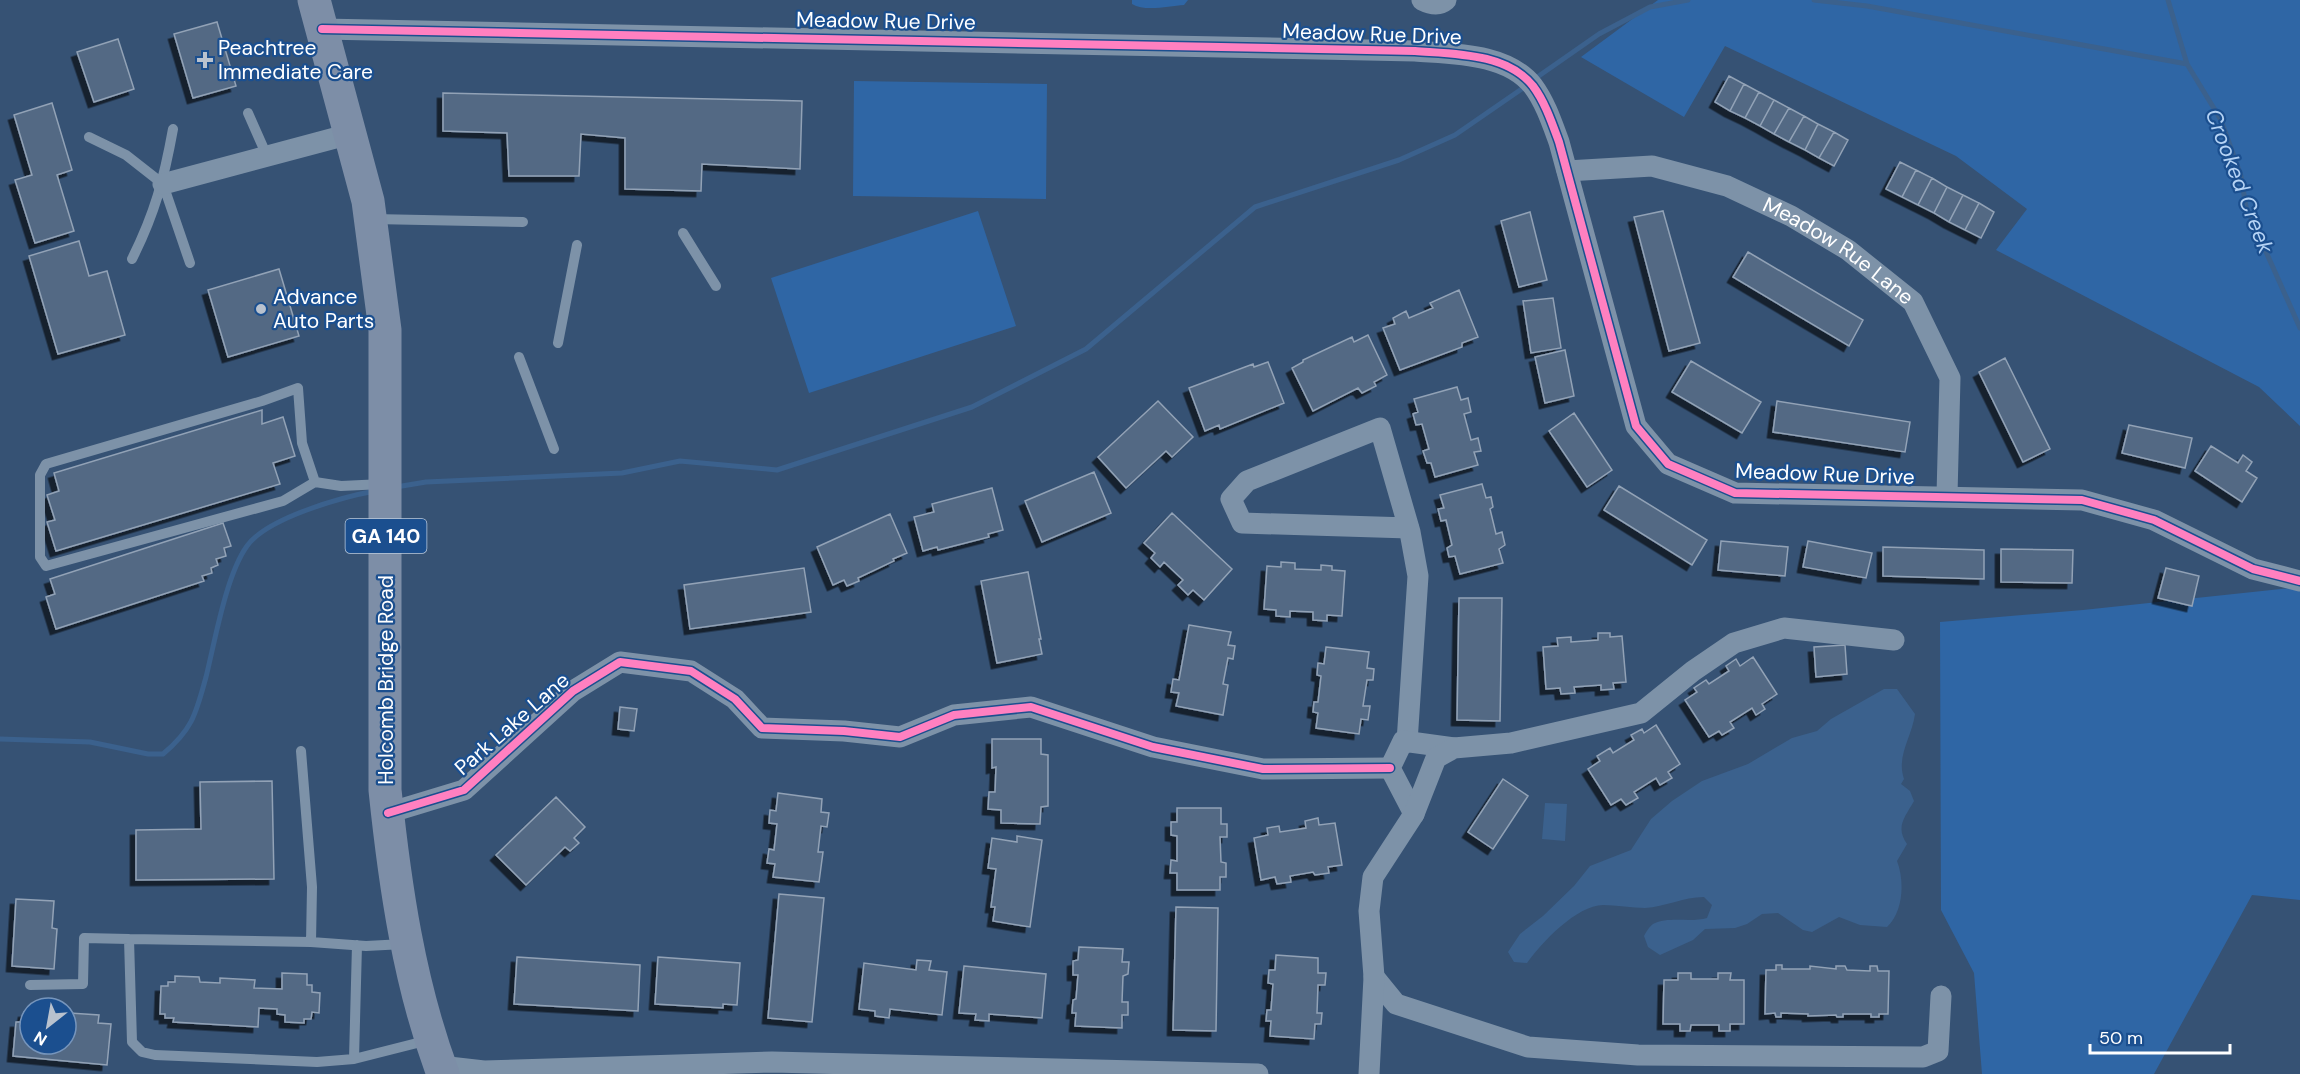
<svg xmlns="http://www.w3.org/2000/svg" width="2300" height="1074" viewBox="0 0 2300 1074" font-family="'DM Sans',sans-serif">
<defs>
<filter id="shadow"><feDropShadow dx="-5.5" dy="5.5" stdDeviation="0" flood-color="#0009"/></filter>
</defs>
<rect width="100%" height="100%" fill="#365274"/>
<path fill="#2f66a5" d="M1132,0H1188L1184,5C1169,6 1145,12 1132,4Z
M1658,0H2300V426L2259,387L1996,250L2027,209L1956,156L1725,46L1684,117L1581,57Z
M854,81L1047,84L1046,199L853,196Z
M978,211L1016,326L809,393L771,278Z
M2300,587V900L2252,895L2154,1074H1982L1974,973L1941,910L1940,622L2083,610Z"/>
<path fill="#3b618d" d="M1884,689H1897L1915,714C1912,737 1896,756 1904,779L1901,784L1910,791L1914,801C1905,817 1895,827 1907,844L1897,861C1905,882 1903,912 1887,927L1860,925L1839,917L1812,932L1803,930L1778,913L1762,914L1747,924L1735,928L1705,929L1693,940L1660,955L1648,947L1644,936C1646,932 1650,926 1653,924C1669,916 1691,923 1707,918L1712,905L1704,897C1683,897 1665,907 1645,908C1633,908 1616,905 1603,905C1577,905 1541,943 1527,963L1514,962L1508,952L1520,934L1543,916L1574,886L1590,866L1631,850L1651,819L1672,801L1702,781L1748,764L1792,738L1817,731L1831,719Z
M1545,803L1567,804L1565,841L1542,839Z"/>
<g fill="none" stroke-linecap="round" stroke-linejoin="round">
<path stroke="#3b618d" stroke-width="5" d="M1814,0L1867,6L2187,64
M2168,0L2187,64L2221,120L2241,176L2246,207L2300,328
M1533,80L1599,34L1650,7L1688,0
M396,487L426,482L622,473L680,461L777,470L972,407L1086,349L1255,207L1399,160L1455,135L1526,86
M0,739L90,742L148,754H163C193,729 196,713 206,677C215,641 226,575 247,546C267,518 342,497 375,491"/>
</g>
<path fill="#526984" stroke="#92a2b6" stroke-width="1.5" filter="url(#shadow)" d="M217,22L236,86L193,98L174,34Z
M118,39L134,89L94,102L77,52Z
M1729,76L1744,84L1730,111L1715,102Z
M1744,84L1759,92L1745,118L1730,111Z
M1759,92L1774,100L1760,126L1745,118Z
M443,93L802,101L800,169L702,164L701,191L625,189V138L581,134L579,176H509L507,133L443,131Z
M1774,100L1789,108L1774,134L1760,126Z
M52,103L72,170L57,175L74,231L35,243L15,180L32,175L14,115Z
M1789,108L1804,116L1789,142L1774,134Z
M1804,116L1818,124L1805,150L1789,142Z
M1818,124L1834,132L1819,158L1805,150Z
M1834,132L1848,140L1834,166L1819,158Z
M1900,162L1916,170L1902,197L1886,189Z
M1916,170L1932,178L1918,205L1902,197Z
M1932,178L1947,187L1934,213L1918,205Z
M1947,187L1963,195L1949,222L1934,213Z
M1963,195L1979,203L1965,230L1949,222Z
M1979,203L1994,212L1981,238L1965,230Z
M1663,211L1700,343L1669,351L1634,217Z
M1530,212L1547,280L1519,287L1501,221Z
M79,241L89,276L107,271L125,335L58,354L29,256Z
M1748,252L1863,320L1849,346L1733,277Z
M279,269L299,336L228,357L208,290Z
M1459,290L1478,337L1462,343V347L1400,370L1383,328L1395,324L1393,318L1406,311L1409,318L1433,308L1430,303Z
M1553,298L1561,348L1531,353L1523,301Z
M1368,335L1387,375L1374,382L1376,386L1362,393L1358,388L1313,411L1292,368L1303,362V360L1352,337L1354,342Z
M1565,350L1574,396L1545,403L1535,357Z
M2005,358L2050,449L2023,462L1979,372Z
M1691,361L1761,402L1742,433L1672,392Z
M1268,362L1284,403L1220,429L1219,425L1205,431L1189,388L1253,364L1254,367Z
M1457,387L1461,400L1468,398L1471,412L1464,414L1471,440L1478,438L1481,451L1474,452L1478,465L1435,477L1431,463H1427L1423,451L1429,449L1422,424L1416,425L1413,414L1418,412L1414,399Z
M1158,401L1193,437L1172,457L1166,451L1126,488L1098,457Z
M1777,401L1910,422L1905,452L1773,432Z
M262,410V424L283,417L295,456L273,463L280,484L56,551L47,522L55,520L47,495L59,491L54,473Z
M1574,413L1612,470L1587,487L1549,431Z
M2129,425L2192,438L2185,468L2122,453Z
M2211,446L2238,463L2243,455L2252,462L2246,471L2257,478L2242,502L2195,471Z
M1094,472L1111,513L1042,542L1025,501Z
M1482,484L1486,498L1491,497L1493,507L1490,509L1496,534L1502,532L1505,545L1499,549L1503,563L1460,574L1455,556L1449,557L1447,548L1452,545L1446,520L1441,521L1438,509L1444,508L1440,495Z
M1619,486L1707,540L1692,565L1604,510Z
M992,488L1003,530L988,534L989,537L938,550L937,547L923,551L914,517L934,512L932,504Z
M1172,513L1232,569L1204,600L1193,590L1188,595L1178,585L1183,580L1164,562L1160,567L1151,558L1155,553L1144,543Z
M890,514L907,553L893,559L894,561L858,578L859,581L847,586L844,580L833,585L817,547Z
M223,523L231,546L224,548L226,556L216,559L218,565L211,568L212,573L202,576L204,581L56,629L46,597L55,594L50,579Z
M1721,541L1788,547L1785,576L1718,570Z
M1808,541L1872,553L1866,578L1803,567Z
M1883,547L1984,550V579L1883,576Z
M2001,549L2073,550L2072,583L2001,582Z
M1281,562L1295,563V569L1321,570V565L1332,566V570L1345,571L1342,616L1327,615V621L1313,620V612L1290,611V617L1276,616V610L1264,609L1267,566L1281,567Z
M804,568L811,612L690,629L684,585Z
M2166,568L2199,576L2192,606L2158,598Z
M1028,572L1041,639H1039L1042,654L997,663L981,581Z
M1459,598H1502L1500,721L1457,720Z
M1189,625L1231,632L1228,645L1235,646L1233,659L1228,658L1223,684L1228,685L1223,715L1176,706L1179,693L1171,692L1173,679L1179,680Z
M1598,633H1610V637L1622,636L1626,682L1613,683L1614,689L1601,690V685L1574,687L1575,693L1561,694L1560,688L1546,689L1543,647L1558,646L1557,638L1571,637V642L1598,640Z
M1845,645L1847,674L1816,677L1814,647Z
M1326,647L1369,652L1367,668L1374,669L1373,680H1367L1363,706H1370L1368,720L1361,719L1359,734L1316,728L1318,713L1313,712L1314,702H1318L1321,676L1317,675L1318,663L1324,664Z
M1753,657L1777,694L1762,704L1765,709L1756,715L1752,708L1730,722L1734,728L1722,735L1719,731L1709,737L1685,700L1697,692L1694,688L1706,680L1709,684L1729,671L1726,666L1736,659L1740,666Z
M620,707L637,709L634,731L618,729Z
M1656,725L1680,764L1668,772L1672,778L1660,785L1656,778L1634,792L1638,798L1626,805L1621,799L1611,805L1588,769L1600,761L1597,756L1610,748L1613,753L1634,740L1631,735L1642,729L1644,733Z
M992,739H1041V754L1048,755V806L1041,807L1040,824L1001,823V810L988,809L989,792H995L996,767L992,768Z
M1503,779L1528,796L1493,849L1468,832Z
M272,781L274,879L136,880V830L201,829L200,782Z
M778,793L822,799L821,812L829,813L827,827L821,826L818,852H823L819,882L773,877L775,864L767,863L769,849L774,850L777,824L769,823L770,810L776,811Z
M556,797L585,827L574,838L579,843L570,851L565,847L526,885L496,855Z
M1177,808H1221V824H1227V837H1220L1221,862L1226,863V877H1220V890H1177V873H1170L1171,860L1177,861V836L1171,835V822H1177Z
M1318,818L1319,825L1335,823L1342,865L1328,867L1329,873L1315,875L1313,872L1290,876L1291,882L1277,884L1275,877L1261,880L1254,838L1268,835L1267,828L1279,826L1280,832L1306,828L1305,821Z
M1017,836L1042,840L1030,927L993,921L995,907H991L996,869L988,868L992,838L1017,842Z
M779,894L824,898L812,1022L768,1018Z
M16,899L54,901L52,928L57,929L54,969L12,966Z
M1176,907L1218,908L1216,1031L1173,1030Z
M1079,947L1123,949L1122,962H1129L1128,974L1123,976L1122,1002H1128V1015H1122V1028L1075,1026L1076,1013H1072L1073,1000L1076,999L1078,975H1073V961L1078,960Z
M1276,955L1318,958V973H1326L1325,985H1318L1317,1013H1322L1321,1024H1315L1314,1039L1270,1036L1271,1021H1266L1267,1010H1271L1273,984L1268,983L1269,970H1275Z
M517,957L640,965L638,1011L514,1004Z
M658,957L740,963L737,1005L723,1004V1008L655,1004Z
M917,960L931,961L929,970L947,972L942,1015L890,1009L889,1018L875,1016V1011L859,1009L864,963L916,970Z
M1776,965H1782V969H1810V966L1836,969V966H1845L1847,970L1870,971V966H1877L1878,971H1889L1888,1014H1879V1017H1871V1014H1843V1017H1837L1836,1015L1808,1016V1014L1781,1013V1017H1776L1775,1013L1765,1014L1766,970H1776Z
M964,966L1046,974L1042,1018L989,1014V1021L975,1020L976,1014L959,1013Z
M282,973L307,974V985H312V992L320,993L319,1013L312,1012L311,1019H304V1023L285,1022V1015L277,1014V1009L259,1008L258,1027L173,1022L174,1018H165V1014H160L161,986H168V982H175V976L199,977L200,982L220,983V978L255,980L254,988L282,989Z
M1678,973H1691V979H1718V973H1731L1730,980H1744V1024H1730V1031H1719V1025H1691L1690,1031H1680V1024H1663L1664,980H1678Z
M24,1012H30V1044H66V1022L70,1023V1013L99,1015L98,1023L111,1024L107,1065L13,1056L16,1022H22Z"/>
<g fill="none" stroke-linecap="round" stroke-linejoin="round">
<path stroke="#7d92a8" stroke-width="10" d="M248,113L267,156
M89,137L126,155L163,184L190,263
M373,219L523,222
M683,233L716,286
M132,259C155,213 164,179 173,129
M558,343L577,245
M519,357L554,449
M315,482L283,501L46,566L40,557V475L46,464L262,401L298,388L302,443L315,482L341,486L383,484
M301,751L312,887L311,942
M404,944L366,946L311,942L129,939L132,1042L142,1052L155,1055L317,1062L354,1059L429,1040
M30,985L83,984L84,938L129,939
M354,1059L357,945"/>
<g stroke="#7d92a8" stroke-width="21">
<path d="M1422,0C1430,4 1439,6 1446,0"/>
<path d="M322,29L1415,51C1454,54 1507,53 1533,86C1545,102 1552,123 1559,142L1636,426L1668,464L1735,493L2082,500L2154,520L2253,569L2300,581"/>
<path id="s1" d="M1567,171L1652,166L1727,186L1791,216L1848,250L1913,302L1950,378L1947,495"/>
<path d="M163,184L350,134"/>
<path d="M1407,742L1418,576L1410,532L1380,428L1247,481L1231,499L1242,523L1409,528"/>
<path d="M388,813L464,790L573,691L620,662L691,671L735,699L762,728L844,731L900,737L954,715L1031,707L1153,747L1263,769L1390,768"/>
<path d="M1414,814L1390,768L1403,741L1454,748"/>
<path d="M1374,977L1396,1004L1528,1047L1638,1055L1923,1057L1938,1051L1941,996"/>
<path d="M440,1066L484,1071L772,1062L1258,1074"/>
<path d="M1369,1074L1374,977L1369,911L1373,877L1414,814L1436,758L1454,748L1511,743L1641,713L1693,671L1734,643L1784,628L1894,640"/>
</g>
<path stroke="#7d8ea7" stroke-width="33" d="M314,0L368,201L385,330V790C395,886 409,983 443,1074"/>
<g stroke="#1b4f8f" stroke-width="11">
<path id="cycleway" d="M322,29L1415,51C1454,54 1507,53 1533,86C1545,102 1552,123 1559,142L1636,426L1668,464L1735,493L2082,500L2154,520L2253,569L2300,581
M388,813L464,790L573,691L620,662L691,671L735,699L762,728L844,731L900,737L954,715L1031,707L1153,747L1263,769L1390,768"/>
</g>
<use href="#cycleway" stroke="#ff80c0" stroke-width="8"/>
</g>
<g fill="#b9c2ce" stroke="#1b4f8f" stroke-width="2">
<path d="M202 51h6v6h6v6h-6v6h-6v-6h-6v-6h6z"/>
<circle cx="261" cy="309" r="6"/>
</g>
<g text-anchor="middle" stroke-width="4.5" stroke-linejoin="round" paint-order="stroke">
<rect fill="#1b4f8f" stroke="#bbcadd" stroke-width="1.5" x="345.5" y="519" width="81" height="34" rx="4.5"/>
<g font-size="20" font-weight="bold" fill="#fff">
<text x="386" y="543">GA 140</text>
</g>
<g font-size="21" fill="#fff" stroke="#1b4f8f">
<text transform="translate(886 21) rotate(1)" y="7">Meadow Rue Drive</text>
<text transform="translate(1372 34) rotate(2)" y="7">Meadow Rue Drive</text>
<text dy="7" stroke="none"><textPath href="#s1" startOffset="292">Meadow Rue Lane</textPath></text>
<text transform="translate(1825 474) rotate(2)" y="7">Meadow Rue Drive</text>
<text transform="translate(386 680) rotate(-90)" y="7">Holcomb Bridge Road</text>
<text transform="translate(512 724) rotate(-41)" y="7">Park Lake Lane</text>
</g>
<g font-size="21" fill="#fff" stroke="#1b4f8f" text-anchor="start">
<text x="218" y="55">Peachtree<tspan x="218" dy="24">Immediate Care</tspan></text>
<text x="273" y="304">Advance<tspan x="273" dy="24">Auto Parts</tspan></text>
</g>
<g font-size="22" font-style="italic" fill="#b5d3f5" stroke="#1b4f8f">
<text transform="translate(2240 181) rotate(69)" y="8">Crooked Creek</text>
</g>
</g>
<g transform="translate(48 1026) rotate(211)"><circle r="28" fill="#1b4f8f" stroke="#7695bc" stroke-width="1.5"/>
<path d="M0-4.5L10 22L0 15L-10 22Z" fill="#b9c2ce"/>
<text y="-9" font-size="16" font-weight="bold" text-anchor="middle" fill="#ffffff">N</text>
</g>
<path d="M2090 1044v9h140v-9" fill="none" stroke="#ffffff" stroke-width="3"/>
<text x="2099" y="1044" font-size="18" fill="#ffffff" stroke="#1b4f8f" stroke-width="4.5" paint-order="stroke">50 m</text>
</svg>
